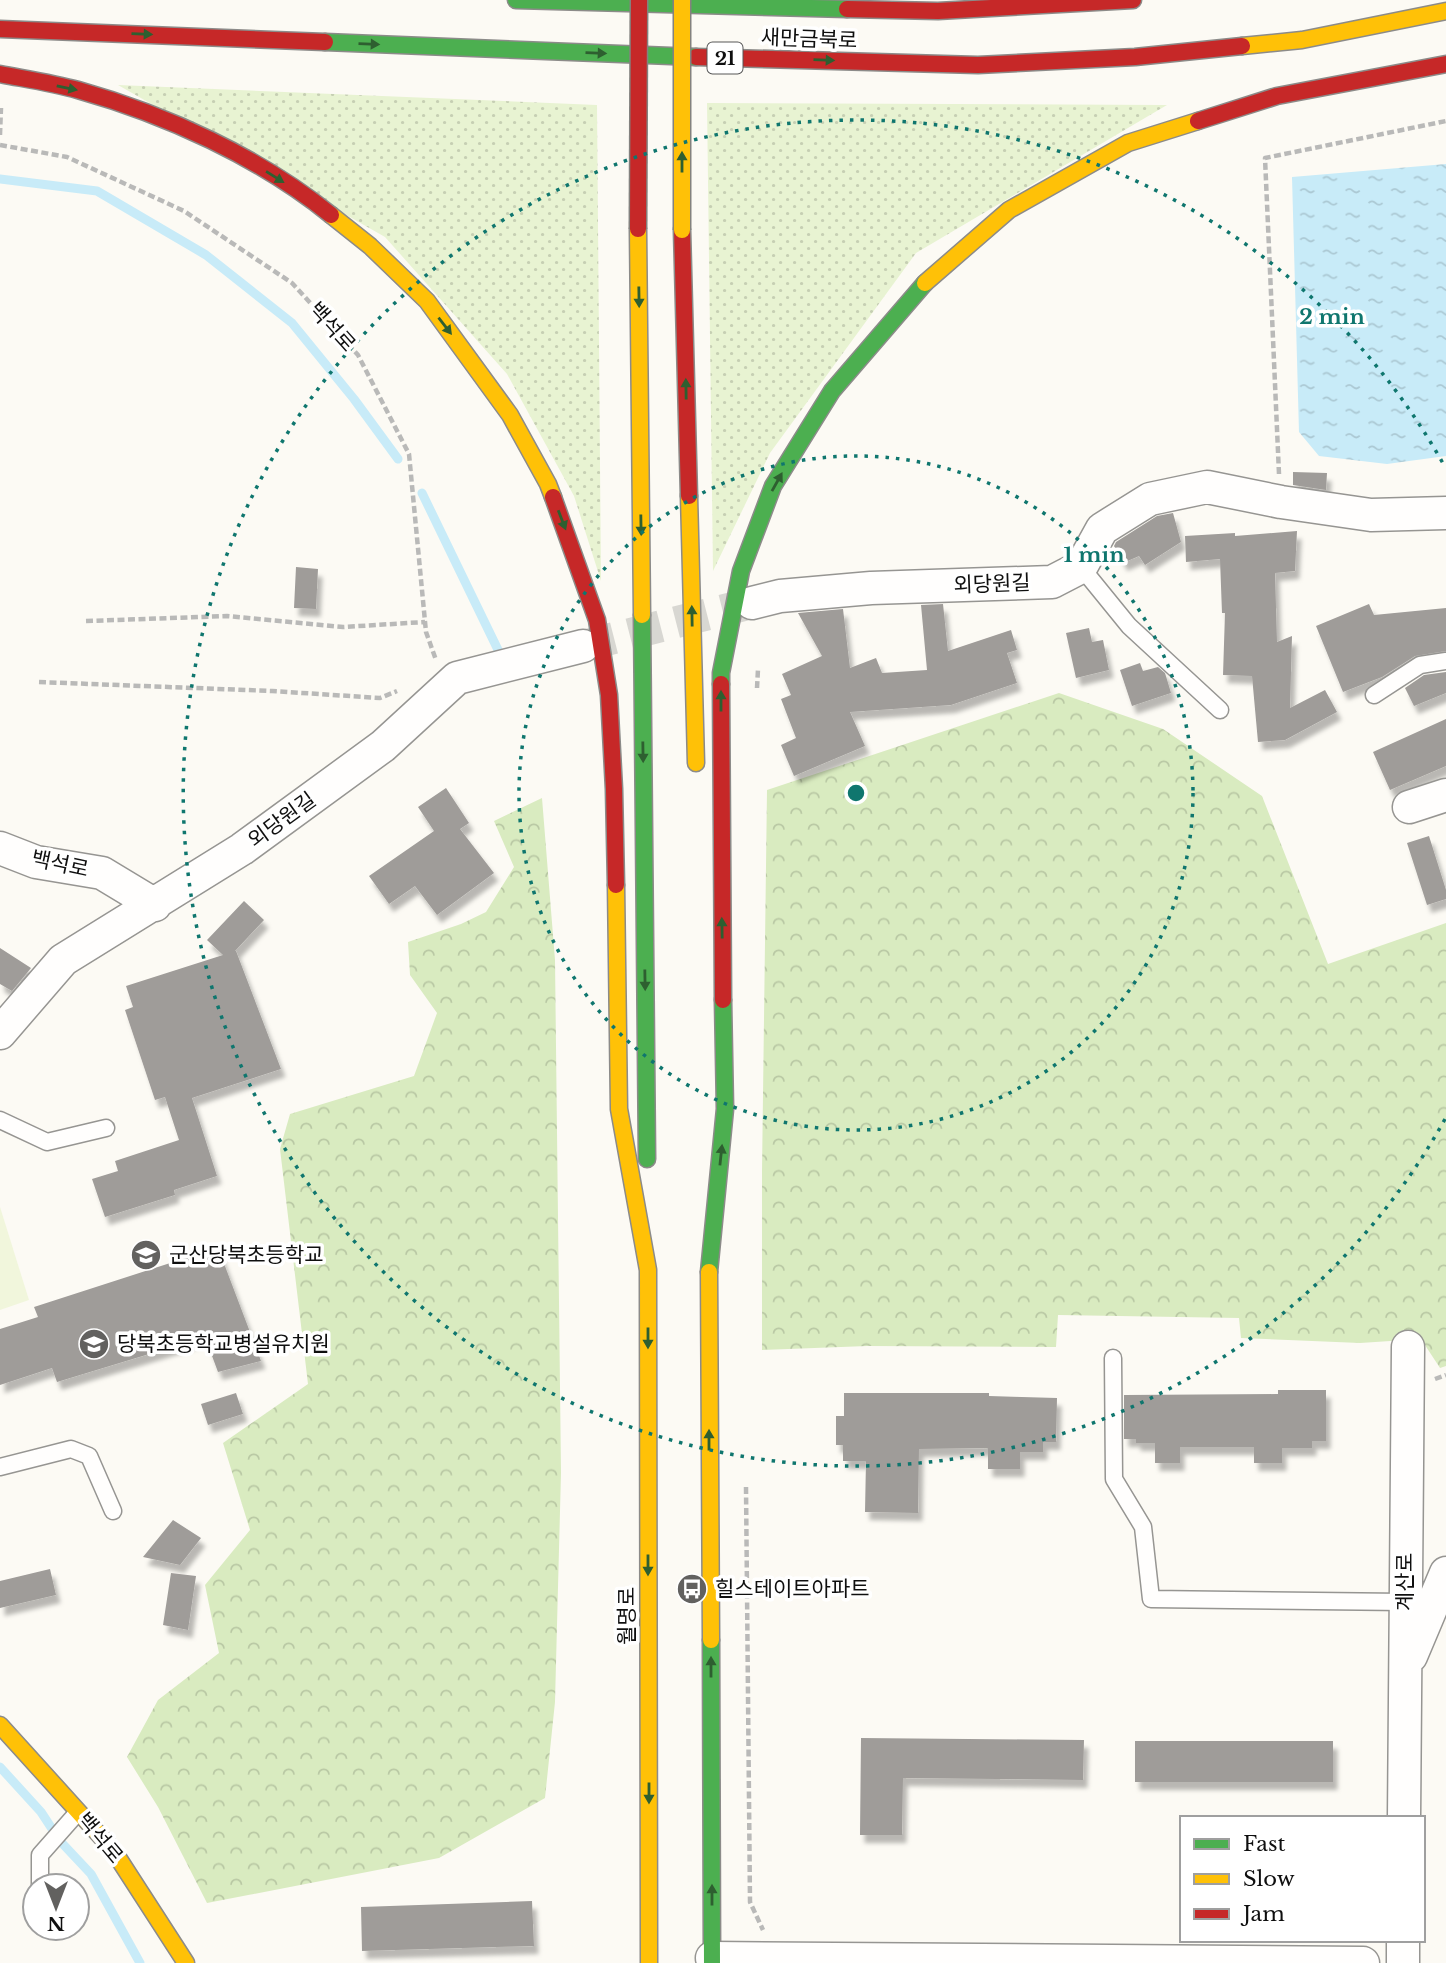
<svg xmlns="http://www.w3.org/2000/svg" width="1446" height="1963" viewBox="0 0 1446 1963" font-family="'Libre Baskerville','Noto Sans KR',serif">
<defs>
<pattern id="grass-dots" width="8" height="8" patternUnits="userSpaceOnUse" patternTransform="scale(1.75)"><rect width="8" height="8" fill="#e8f3d2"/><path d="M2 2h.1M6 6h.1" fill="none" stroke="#c6cfb3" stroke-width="1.8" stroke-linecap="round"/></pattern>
<pattern id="forest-crowns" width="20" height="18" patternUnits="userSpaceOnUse" patternTransform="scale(1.75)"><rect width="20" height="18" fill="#d9ebc0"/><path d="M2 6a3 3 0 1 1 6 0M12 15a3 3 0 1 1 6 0" fill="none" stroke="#b9c8a4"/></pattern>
<pattern id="water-ripples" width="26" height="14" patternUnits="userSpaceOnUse" patternTransform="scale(1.75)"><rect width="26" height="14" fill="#c8ebf8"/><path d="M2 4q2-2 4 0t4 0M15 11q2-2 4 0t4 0" fill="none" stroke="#abc8d3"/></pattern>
<filter id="shadow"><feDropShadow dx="4.5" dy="8" stdDeviation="2" flood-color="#0004"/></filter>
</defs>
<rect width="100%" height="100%" fill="#fcfaf4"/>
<path fill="url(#grass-dots)" d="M118,85L597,105L601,581L574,496L507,374L385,237Z
M707,103L1167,105L916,253L770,453L713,571Z"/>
<path fill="url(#forest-crowns)" d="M1059,693L1163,729L1262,796L1328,964L1446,923V1366L1440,1368L1421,1339L1360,1343L1241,1338L1239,1318L1058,1315L1056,1347L867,1346L762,1350V1171L767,790Z
M542,798L555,960L561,1473L555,1702L545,1798L439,1858L207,1903L158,1807L127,1757L158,1700L219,1653L205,1585L250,1530L223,1443L308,1384L280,1149L290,1114L414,1076L437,1013L410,975L408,942L461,924L486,912L514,867L494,821Z"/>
<path fill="#f1f6dc" d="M0,1207L29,1300L0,1310Z"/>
<path fill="url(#water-ripples)" d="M1446,164V456L1387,464L1319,456L1299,432L1292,177Z"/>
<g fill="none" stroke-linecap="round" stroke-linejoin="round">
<path stroke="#c8ebf8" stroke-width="9" d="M0,179L97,191L206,255L292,323L354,399L398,459
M422,493L501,656
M0,1767L41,1812L60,1841L91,1874L140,1963"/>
</g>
<path fill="#9f9c99" filter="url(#shadow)" d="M1293,472L1327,473L1326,490L1293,485Z
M1173,513L1181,542L1145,565L1139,556L1123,563L1114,546L1116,542L1157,516Z
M1297,531L1295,571L1275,573L1277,642L1292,636L1290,708L1325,690L1337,712L1285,740L1258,742L1252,676L1223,675L1225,613H1222L1220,559L1186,562L1185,536L1235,533V536Z
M296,567L318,569L316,609L294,608Z
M943,604L948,651L1011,630L1017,650L1007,653L1017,683L951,705L850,712L865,746L794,776L781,745L796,738L781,699L791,695L782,674L822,656L798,613L843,609L850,668L876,658L882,673L927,670L921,605Z
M1369,604L1374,615L1446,608V651L1415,656L1382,677L1343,692L1316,626Z
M1089,628L1092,642L1103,640L1109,670L1076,678L1066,633Z
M1140,663L1143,671L1158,667L1165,673L1171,693L1132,706L1120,670Z
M1446,672V693L1414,706L1405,688L1424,675Z
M1446,719V766L1390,790L1373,752Z
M446,788L469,823L460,829L494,873L437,915L415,886L389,904L369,876L434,831L418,807Z
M1429,836L1446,890V899L1427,905L1407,843Z
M244,901L264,920L235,951H236L281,1069L192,1098L217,1176L174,1190L175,1195L105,1217L92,1179L118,1171L115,1161L179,1140L165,1097L155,1100L125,1010L133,1007L126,986L223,955L207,940Z
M0,948L31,968L12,991L0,984Z
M220,1253L261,1361L218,1372L205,1337L57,1382L52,1368L0,1385V1329L38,1317L34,1307L195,1255L197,1261Z
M1278,1390H1326V1441H1312V1448H1282V1463H1254V1447H1180V1463H1155V1443H1136V1439H1124V1395L1278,1394Z
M236,1393L243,1414L208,1425L201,1404Z
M844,1393H989V1396L1057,1398L1056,1442H1043V1452H1020V1469H988V1448L919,1449L918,1513L865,1512L866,1461H843V1445H836V1416H844Z
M173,1520L201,1538L180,1565L143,1557Z
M50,1569L56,1595L0,1608V1581Z
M171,1573L196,1576L188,1630L163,1625Z
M861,1738L1084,1740L1083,1780L903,1778L902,1835H860Z
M1135,1741H1333V1782H1135Z
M532,1901L534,1946L362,1951L361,1907Z"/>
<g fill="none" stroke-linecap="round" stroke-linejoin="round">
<path stroke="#d8d7d2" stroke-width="32" stroke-dasharray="32 16" stroke-linecap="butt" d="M583,646L752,603"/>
<g stroke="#969592" stroke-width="19">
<path id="lane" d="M1081,567L1129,626L1220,710
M1374,695L1420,665L1446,661
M0,1120L47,1142L106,1128
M1113,1358L1114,1479L1143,1527L1151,1599L1405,1602
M0,1467L71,1449L89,1456L113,1511
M40,1886V1855L78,1812"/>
</g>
<g stroke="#969592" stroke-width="35">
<path id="street" d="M752,603L780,596L871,588L1052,582L1081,567L1102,529L1150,499L1207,487L1281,502L1371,515L1446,513
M1409,807L1446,795
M0,848L36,862L102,873L155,905
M0,1033L63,960L242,849L383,746L457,678L583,646
M1411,1656L1446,1573
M1404,1818L1408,1347
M712,1958L1363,1963
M1403,1963V1940"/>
</g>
<g stroke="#8c8b89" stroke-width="19">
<path id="fast" d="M516,0L847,9
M325,42L696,57
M642,615L647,1159
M721,684V673L741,571L773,486L832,391L925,283
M709,1272L725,1109L723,1000
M711,1640L712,1963"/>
</g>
<g stroke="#8c8b89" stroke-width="19">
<path id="slow" d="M1242,46L1302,40L1446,11
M331,215L370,246L427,301L510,415L548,484L553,497
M638,229L642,615
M925,283L1009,210L1128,143L1198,121
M689,496L696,763
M616,885L619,1109L648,1270
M648,1270L649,1963
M709,1272L711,1640
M0,1725L113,1850L186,1963"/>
</g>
<g stroke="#8c8b89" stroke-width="19">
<path id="jam" d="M847,9L938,11L1133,0
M0,29L325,42
M696,57L978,65L1135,57L1242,46
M0,74C26,79 53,83 78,90C167,115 259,157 331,215
M1198,121L1277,96L1446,64
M682,230L689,496
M553,497L597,620L609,695L614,789L616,885
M721,684L723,1000"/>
</g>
<path stroke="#b9b9b8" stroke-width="4.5" stroke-dasharray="7 3.5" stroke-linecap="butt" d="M0,135L1,108
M0,145L67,157L184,211L292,283L358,355L409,454L426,632L436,660
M1279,474L1265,158L1446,121
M86,621L227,616L343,627L425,622
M39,682L272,691L380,698L397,691
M757,688L758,669
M1435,1379L1446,1375
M746,1487L750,1902L763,1930"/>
<use href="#lane" stroke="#fffefd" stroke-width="16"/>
<use href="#street" stroke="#fffefd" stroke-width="32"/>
<use href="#fast" stroke="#4caf50" stroke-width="16"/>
<use href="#slow" stroke="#ffc107" stroke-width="16"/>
<use href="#jam" stroke="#c62828" stroke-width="16"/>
<g stroke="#83827f" stroke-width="19" stroke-linecap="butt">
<path id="slow-bridge" d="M682,0V230"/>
</g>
<g stroke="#83827f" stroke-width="19" stroke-linecap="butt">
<path id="jam-bridge" d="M638,229L639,0"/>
</g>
<use href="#slow-bridge" stroke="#ffc107" stroke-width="16"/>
<use href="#jam-bridge" stroke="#c62828" stroke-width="16"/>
</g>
<defs><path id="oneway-solid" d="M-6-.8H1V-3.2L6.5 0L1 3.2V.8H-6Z" transform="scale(1.75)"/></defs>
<g fill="#2e5f30">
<use href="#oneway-solid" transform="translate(142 34) rotate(2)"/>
<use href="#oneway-solid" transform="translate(369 44) rotate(2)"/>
<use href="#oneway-solid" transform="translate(596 53) rotate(2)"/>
<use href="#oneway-solid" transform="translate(824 60) rotate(2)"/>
<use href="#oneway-solid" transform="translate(67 88) rotate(12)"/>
<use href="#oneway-solid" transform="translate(682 162) rotate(-90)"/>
<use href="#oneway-solid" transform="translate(275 177) rotate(32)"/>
<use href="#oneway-solid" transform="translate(639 297) rotate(89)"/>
<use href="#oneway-solid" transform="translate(445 326) rotate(52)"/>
<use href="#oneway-solid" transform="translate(686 389) rotate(-91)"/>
<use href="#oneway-solid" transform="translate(777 482) rotate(-61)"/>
<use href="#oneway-solid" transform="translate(562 520) rotate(69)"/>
<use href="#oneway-solid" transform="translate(641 525) rotate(89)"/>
<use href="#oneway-solid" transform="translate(692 616) rotate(-91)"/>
<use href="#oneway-solid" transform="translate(721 701) rotate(-90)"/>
<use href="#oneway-solid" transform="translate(643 752) rotate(89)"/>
<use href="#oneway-solid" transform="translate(722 928) rotate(-91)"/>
<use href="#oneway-solid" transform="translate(645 980) rotate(89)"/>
<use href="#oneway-solid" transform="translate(721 1155) rotate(-84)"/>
<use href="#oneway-solid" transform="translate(648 1338) rotate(90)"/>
<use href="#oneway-solid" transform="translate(709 1440) rotate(-90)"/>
<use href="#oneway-solid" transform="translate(648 1565) rotate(90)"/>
<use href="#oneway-solid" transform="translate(711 1667) rotate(-90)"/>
<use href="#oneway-solid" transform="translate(649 1793) rotate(90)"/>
<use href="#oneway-solid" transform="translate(712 1895) rotate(-90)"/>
</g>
<g fill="none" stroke="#0f766e" stroke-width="3.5" stroke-dasharray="3.5 7">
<circle cx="856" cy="793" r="337"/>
<path d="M1445 1119A673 673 0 1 1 1445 467"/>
</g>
<defs>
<g id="school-disc" transform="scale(1.575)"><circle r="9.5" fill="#62615f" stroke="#fff"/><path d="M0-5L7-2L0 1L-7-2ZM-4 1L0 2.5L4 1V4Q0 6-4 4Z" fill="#fff"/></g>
<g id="bus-disc" transform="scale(1.575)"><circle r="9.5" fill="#62615f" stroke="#fff"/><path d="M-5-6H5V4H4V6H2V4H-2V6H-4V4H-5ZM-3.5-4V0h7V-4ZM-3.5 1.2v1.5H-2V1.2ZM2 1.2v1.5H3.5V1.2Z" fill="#fff"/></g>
</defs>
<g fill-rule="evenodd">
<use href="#school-disc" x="146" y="1255"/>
<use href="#school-disc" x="94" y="1344"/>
<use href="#bus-disc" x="692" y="1589"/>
</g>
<g text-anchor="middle" stroke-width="7" stroke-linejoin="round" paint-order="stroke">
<rect fill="#fff" stroke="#575757" stroke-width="2" x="707.5" y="42.5" width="35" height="31" rx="5"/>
<g font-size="19" font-weight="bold" fill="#0f0f0f">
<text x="725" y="65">21</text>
</g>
<g font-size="21" fill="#0f0f0f" stroke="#fff">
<text transform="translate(809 39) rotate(2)" y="7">새만금북로</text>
<text transform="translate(332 327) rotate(48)" y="7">백석로</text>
<text transform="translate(992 584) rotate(-2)" y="7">외당원길</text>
<text transform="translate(282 820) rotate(-36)" y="7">외당원길</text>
<text transform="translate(60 864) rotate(12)" y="7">백석로</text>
<text transform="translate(1405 1582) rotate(-90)" y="7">계산로</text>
<text transform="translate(627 1616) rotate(-90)" y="7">월명로</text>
<text transform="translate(100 1838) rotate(50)" y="7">백석로</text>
</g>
<g font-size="21" fill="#0f0f0f" stroke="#fff" text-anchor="start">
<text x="169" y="1262">군산당북초등학교</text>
<text x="117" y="1351">당북초등학교병설유치원</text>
<text x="715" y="1596">힐스테이트아파트</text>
</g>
</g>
<circle cx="856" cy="793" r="10" fill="#0f766e" stroke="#fff" stroke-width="3.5"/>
<g font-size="21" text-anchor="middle" font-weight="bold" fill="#0f766e" stroke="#fff" stroke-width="7" stroke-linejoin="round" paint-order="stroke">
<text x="1332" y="324">2 min</text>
<text x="1094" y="562">1 min</text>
</g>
<rect x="1180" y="1816" width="245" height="126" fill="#ffffff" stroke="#9f9f9f" stroke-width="2"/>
<rect x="1194" y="1839" width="35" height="10" fill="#4caf50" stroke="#9f9f9f" stroke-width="2"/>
<text x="1243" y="1851" font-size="21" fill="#0f0f0f">Fast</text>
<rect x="1194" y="1874" width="35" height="10" fill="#ffc107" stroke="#9f9f9f" stroke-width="2"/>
<text x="1243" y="1886" font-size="21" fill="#0f0f0f">Slow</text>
<rect x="1194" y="1909" width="35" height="10" fill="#c62828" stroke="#9f9f9f" stroke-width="2"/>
<text x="1243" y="1921" font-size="21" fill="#0f0f0f">Jam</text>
<g transform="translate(56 1907) rotate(180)"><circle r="33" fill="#ffffff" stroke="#9f9f9f" stroke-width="2"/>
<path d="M0-5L12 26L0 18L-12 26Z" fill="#62615f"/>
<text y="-10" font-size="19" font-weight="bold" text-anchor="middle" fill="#0f0f0f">N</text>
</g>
</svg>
